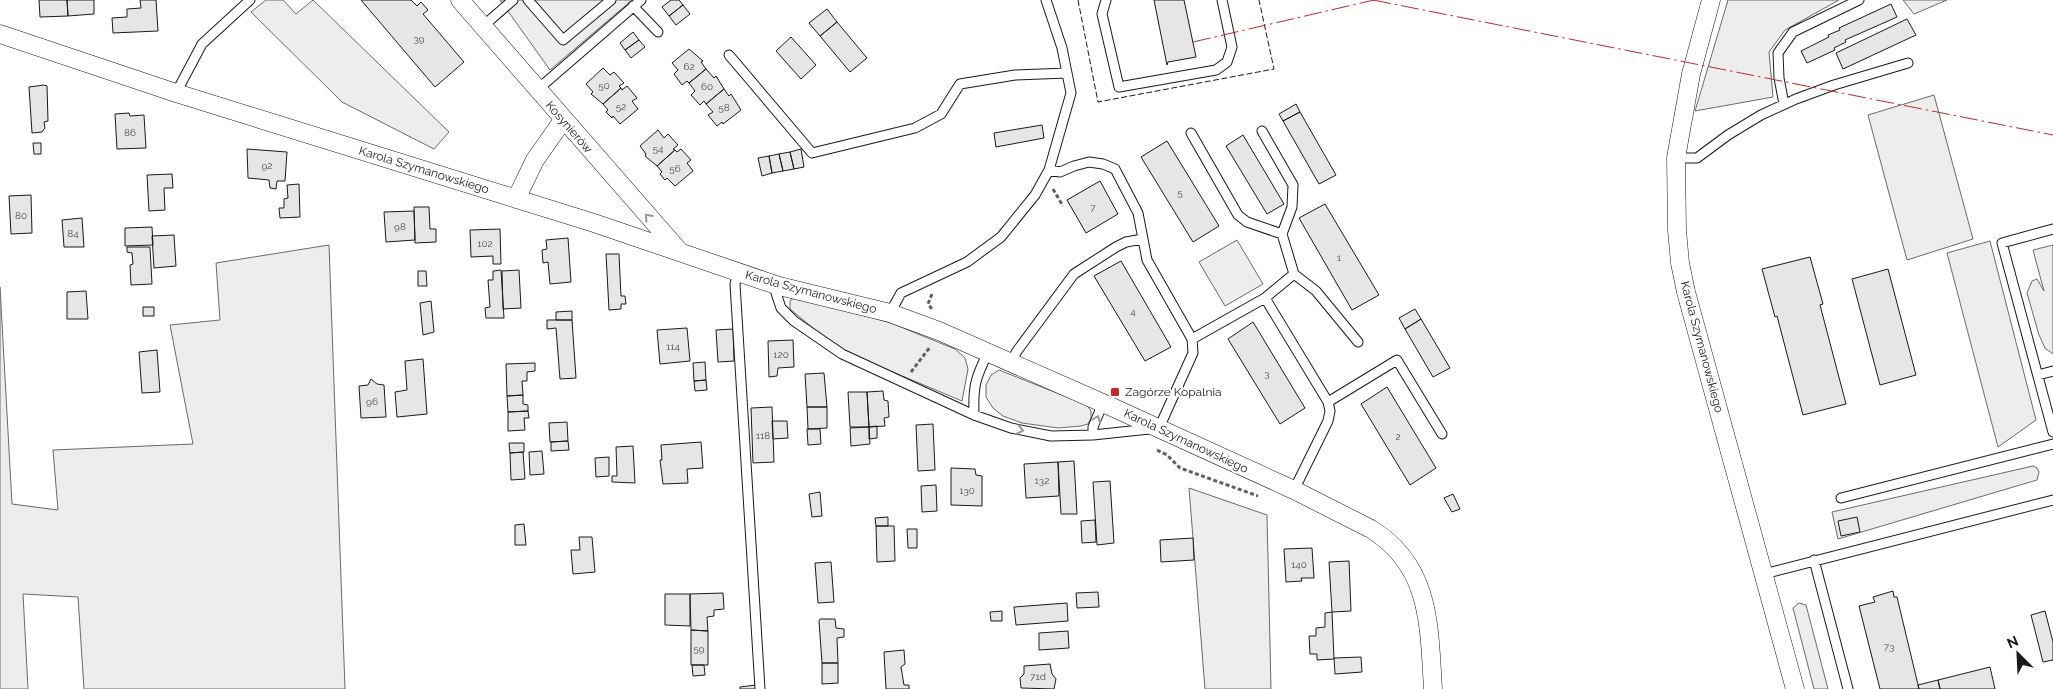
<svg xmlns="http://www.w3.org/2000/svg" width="2053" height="689" viewBox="0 0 2053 689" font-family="Raleway,sans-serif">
<rect width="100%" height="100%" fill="#fff"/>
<path fill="#ededed" stroke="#6a6a6a" d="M266,0H283L296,14L313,0L449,132L434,149L342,102L251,12Z
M500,0H632L550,70Z
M1728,0H1839L1785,30L1769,52L1773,97L1695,111Z
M1903,0H1947L1914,14Z
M1934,95L1973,239L1907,260L1868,115Z
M1237,240L1263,284L1225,306L1199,262Z
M1990,241L2036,420L1998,447L1947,253Z
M329,245L345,689H84L78,597L23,594L28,689H0V287L12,504L58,510L53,450L193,444L170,325L220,320L216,263Z
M2053,245V354L2045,348L2039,335L2027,293L2032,281L2037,279L2044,291L2033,250Z
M796,296L891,323L955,349L965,358L968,369L962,401L852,355L820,334L790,309V301Z
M999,370L1087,405L1091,411V418L1088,424L1081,426L1058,428L1022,423L1003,416L993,408L986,397V385L991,375Z
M2033,466L2037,468L2039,472L2037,480L1838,539L1832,512Z
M1189,488L1267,515L1271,689H1205Z
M1799,603L1806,605L1828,689H1814L1793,608Z"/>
<path fill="#e6e6e6" stroke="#1a1a1a" d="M39,0H67L68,16L40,17Z
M67,0H94V14L68,16Z
M140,0H156L158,31L113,33L112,18L127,17V9L141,8Z
M361,0H411L417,6L421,2L428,10L423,14L464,62L435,87Z
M671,0H679L683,5L669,16L662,7Z
M1154,0H1184L1196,57L1168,62L1167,65Z
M1891,4L1897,17L1845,40L1846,42L1834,48L1835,50L1807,63L1801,51L1829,37L1828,35L1840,30L1839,28Z
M683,5L690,14L676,25L669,16Z
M827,9L837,22L820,36L809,23Z
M1907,19L1916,35L1843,69L1836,53Z
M837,22L867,58L850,72L820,36Z
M633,32L639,40L625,50L620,43Z
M791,37L816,65L801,79L776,51Z
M639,40L645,47L631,58L625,50Z
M689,49L703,61L701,62L706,69L689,83L687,81L682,85L674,74L678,70L672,63Z
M603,68L610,75L614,72L624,83L619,86L621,88L603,104L591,94L593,92L586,84Z
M706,69L714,78L716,76L724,89L706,104L704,101L700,105L691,95L695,91L689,83Z
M44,85L47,86L48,121L44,122L45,128L42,132L32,133L29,87Z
M627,86L637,98L632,101L638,109L620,124L613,116L612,118L606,112L608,110L603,104L621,88L622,90Z
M724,89L729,96L731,94L741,110L723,124L722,122L717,126L708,115L713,112L706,104Z
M1296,104L1300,112L1283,121L1279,114Z
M1300,112L1336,175L1319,184L1283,121Z
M129,113L130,116L144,115L146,148L117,149L115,114Z
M1042,125L1044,138L996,147L994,133Z
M658,130L664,138L668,134L678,145L673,149L675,150L657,166L645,156L646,154L640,146Z
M1243,135L1284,204L1267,214L1226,146Z
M1167,141L1219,226L1193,242L1141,157Z
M33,143H41V154H34Z
M247,149L287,152L285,181H277L276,189L270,188L269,180L248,178Z
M681,149L691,160L687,163L693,171L675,186L667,178L665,180L660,174L662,172L657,166L675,150L677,152Z
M801,149L804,167L794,169L790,152Z
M790,152L794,169L783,171L779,154Z
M779,154L783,171L772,173L769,156Z
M769,156L772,173L762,176L758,158Z
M172,174L173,188H164L165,210L149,211L147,175Z
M1100,181L1118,214L1086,233L1067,200Z
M299,184L300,217L280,218L279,208H284V199L288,198L287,185Z
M31,195L32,233L11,234L9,196Z
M1325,204L1379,295L1352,310L1299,218Z
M414,207H429L430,229H436V242L415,243Z
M414,211L415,240L386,242L384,212Z
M82,218L84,247H64L62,220Z
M152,227L153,245L125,246V228Z
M500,229L501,264H493V256L471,257L470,230Z
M174,235L176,266L154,268L152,236Z
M568,238L571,282L550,284L548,262L543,263L542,250L547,249L546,240Z
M127,247H150L152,284L131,285L130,265L133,264L132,253L127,252Z
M606,254H619L621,296H625L626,304H621V309L609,310Z
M1810,257L1823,304L1820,305L1846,404L1803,415L1777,316L1775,317L1762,269Z
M1121,261L1171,347L1145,361L1094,276Z
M1888,269L1916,375L1880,385L1852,279Z
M501,270L504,318H486L485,308L490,307L488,280H493V271Z
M519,270L521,308L503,309L502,271Z
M418,271H426L427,286H418Z
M86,291L88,319H67V292Z
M431,301L434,332L423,335L420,303Z
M143,307H154V316H143Z
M1415,309L1421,319L1405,329L1399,318Z
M572,311V320H556V312Z
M1421,319L1450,368L1433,377L1405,329Z
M547,320H572L576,378L560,379L556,328L547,329Z
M1253,322L1305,408L1280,424L1228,339Z
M687,328L690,361L660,364L657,330Z
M733,329L734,361L718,362L716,330Z
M793,340L794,367L778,368L777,376L769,377L768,341Z
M157,350L160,392L142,393L139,352Z
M423,359L427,414L397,417L395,392L407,390L405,361Z
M705,362L706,380L694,381L693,363Z
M535,363V371L527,372V381H522L523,395L507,396L506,364Z
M824,373L827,407H807L805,374Z
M371,379L377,384L384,385L386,417L361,418L359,386L368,385Z
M706,380L707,390L695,391L694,381Z
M1387,387L1436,468L1410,485L1361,404Z
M883,391L884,400L888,401L889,417L884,418L885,426L869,427L867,392Z
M848,392H867L869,427H850Z
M523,395V404L528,405V411L508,412L507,396Z
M772,407L774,462L753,463L751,408Z
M807,407H827V428L808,429Z
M528,411L529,418H524L525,430L508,431V412Z
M772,421H787L788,438L773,439Z
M567,422L568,441L550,442L549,423Z
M933,424L935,470L918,471L916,425Z
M877,426V438L869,439V427Z
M869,427L870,444L851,446L850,428Z
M807,429H820L821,444L808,445Z
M568,441L569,450L551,451V442Z
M701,442L703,468L687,469L688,483L663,484L660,460H662L661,445Z
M509,443H524V452L510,453Z
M633,446L635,483L612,482V476H617L616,447Z
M542,451L544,474L530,475L529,452Z
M523,452L525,479L511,480L510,453Z
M609,457V476L596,477L595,458Z
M1074,461L1077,514H1061L1058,462Z
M1058,462L1059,496L1026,498L1024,464Z
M951,468L975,469L976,475L982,476V506L951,505Z
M1110,481L1114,543L1097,545L1093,482Z
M936,485L937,511L922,512L921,486Z
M820,492L822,516L812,517L809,494Z
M1453,494L1460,509L1452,512L1444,498Z
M888,517V526H876L875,518Z
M1857,517L1860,532L1841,536L1838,521Z
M1095,520L1096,542L1082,543L1081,521Z
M524,524L526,545H515V525Z
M876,526H894L895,561L877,562Z
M907,529H917V548H908Z
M579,537H592L595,572L573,574L571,550H580Z
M1193,538L1194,560L1161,562L1160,540Z
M1312,548L1314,578H1301L1302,581L1286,582L1284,549Z
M1349,561L1351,611L1332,612L1329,562Z
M831,562L834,602L818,603L815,563Z
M1893,591L1894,597H1897L1919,689H1880L1859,606L1875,602L1873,597Z
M1098,592L1099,607L1077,608L1076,593Z
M723,593L724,609L714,610V616L707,617L708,631L691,630L690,594Z
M665,594H690V626L665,625Z
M1067,603L1068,621L1016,625L1014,607Z
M1002,611V621H991L990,612Z
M2045,611L2053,642V660L2043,662L2031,615Z
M1332,612L1334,659L1317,660V654H1310L1309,636H1316V628L1325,627V613Z
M820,619H835L836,628L844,629V637L837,638L838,663H822L819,621Z
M691,630L708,631V665H691Z
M1068,631L1069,648L1039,650V633Z
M904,650L905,664L901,667L904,685H909V689H886L884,652Z
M1361,657L1362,672L1335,674L1334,658Z
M822,663H838V683L822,684Z
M1050,664L1052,674L1056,679L1054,689L1021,688L1020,678L1024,674V666Z
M692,665H704L705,675L693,676Z
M1990,667L1995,689H1940L1938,680Z
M1938,680L1940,689H1919L1918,685Z
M756,685V689H740V687Z"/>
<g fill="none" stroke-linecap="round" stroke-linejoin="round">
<g stroke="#1a1a1a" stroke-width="11">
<path id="service" d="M528,0L563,40L611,0
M1106,0L1102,14L1119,87L1216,70L1227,62L1232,47L1222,0
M633,6L658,32
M482,27L513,0
M729,55L812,153L915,128L941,114L960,84L1015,75L1067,73
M537,90L641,0
M176,93L202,44L250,0
M1784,104L1779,78L1778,53L1793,32L1859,0
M1262,131L1293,185L1292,207L1282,234
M1676,158H1697L1728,135L1761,115L1796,99L1834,85L1908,63
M1049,170L1060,172L1074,166L1089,162L1103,164L1115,169L1138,213L1147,260L1192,339
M2053,229L2002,243L2053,432
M738,272L735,284L760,689
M1294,274L1316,291L1358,342
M779,286L776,293L781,308L794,321L842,354L974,415L1011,428L1051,436L1093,435L1159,428L1193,353L1192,339L1265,298L1294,274L1282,234L1247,222L1238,215L1191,133
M1265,298L1328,402L1397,360L1442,434
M890,313L901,293L967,262L1001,237L1035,195L1049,170L1071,93L1062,48L1046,0
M1011,362L1017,351L1074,274L1116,247L1126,242L1143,239
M2038,375L2053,371
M974,415C973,387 975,378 988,353
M1093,435V427L1103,403
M1294,490L1328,421L1330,411L1328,402
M1841,498L2053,444
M1814,560L1848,689
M1764,574L2053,500"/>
</g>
<g stroke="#1a1a1a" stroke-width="19">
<path id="minor" d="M460,0L680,252
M1711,0L1691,74L1676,158L1677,230L1680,263L1686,292L1795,689
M0,34L176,93L594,223L779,286L890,313L939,331L1114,408L1294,490L1371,529C1431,566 1429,626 1433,689
M516,199L535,160L563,120"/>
</g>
<path stroke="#5f5f5f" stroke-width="3" stroke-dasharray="4 2.5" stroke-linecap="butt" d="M1053,189L1063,206
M932,294L928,304L932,309
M911,372L930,347
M1157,450L1167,455L1180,468L1258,496"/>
<use href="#service" stroke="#fff" stroke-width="9"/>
<use href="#minor" stroke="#fff" stroke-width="18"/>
<path stroke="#1a1a1a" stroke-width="1" stroke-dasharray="6 2.5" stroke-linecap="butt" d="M1078,0L1098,102L1274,69L1259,0"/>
<path stroke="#c62828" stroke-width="1" stroke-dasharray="18 4 2.5 4" stroke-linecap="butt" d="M1373,0L2053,135
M1193,42L1374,0"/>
</g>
<defs><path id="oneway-chevron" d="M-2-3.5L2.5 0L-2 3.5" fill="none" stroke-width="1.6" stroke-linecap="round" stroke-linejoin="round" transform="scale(1.25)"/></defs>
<g stroke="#989898">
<use href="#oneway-chevron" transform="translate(648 217) rotate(-132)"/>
<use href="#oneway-chevron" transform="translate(1097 419) rotate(-69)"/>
<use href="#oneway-chevron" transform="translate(1020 430) rotate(12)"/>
</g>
<rect fill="#c62828" stroke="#fff" stroke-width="2" x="1110" y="387" width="10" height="10" rx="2.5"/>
<g text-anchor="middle" stroke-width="4" stroke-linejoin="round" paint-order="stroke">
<g font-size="10" fill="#4d4d4d">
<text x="419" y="42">39</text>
<text x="689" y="70">62</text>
<text x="604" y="89">50</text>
<text x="707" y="90">60</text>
<text x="621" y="110">52</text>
<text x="724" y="111">58</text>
<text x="130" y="136">86</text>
<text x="658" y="152">54</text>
<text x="267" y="169">92</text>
<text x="675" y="172">56</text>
<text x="1180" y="196">5</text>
<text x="1093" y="211">7</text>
<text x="21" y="219">80</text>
<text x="400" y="230">98</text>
<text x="73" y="237">84</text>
<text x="485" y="247">102</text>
<text x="1339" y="261">1</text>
<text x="1133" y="315">4</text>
<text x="673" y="350">114</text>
<text x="781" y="358">120</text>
<text x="1267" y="377">3</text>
<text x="372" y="405">96</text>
<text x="763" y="439">118</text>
<text x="1398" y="440">2</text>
<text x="1042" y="484">132</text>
<text x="967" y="494">130</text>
<text x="1299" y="568">140</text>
<text x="1889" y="650">73</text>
<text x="699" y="652">59</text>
<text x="1038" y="680">71d</text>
</g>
<g font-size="12" fill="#1a1a1a" stroke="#fff">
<text transform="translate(569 127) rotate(49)" y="4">Kosynierów</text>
<text transform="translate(424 170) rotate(17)" y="4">Karola Szymanowskiego</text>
<text transform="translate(811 292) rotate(15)" y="4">Karola Szymanowskiego</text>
<text transform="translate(1702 347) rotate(75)" y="4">Karola Szymanowskiego</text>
<text transform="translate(1186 441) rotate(25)" y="4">Karola Szymanowskiego</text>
</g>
<g font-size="12" fill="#1a1a1a" stroke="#fff" text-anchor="start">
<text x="1125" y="396">Zagórze Kopalnia</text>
</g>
</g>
<g transform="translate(2018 654) rotate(336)" stroke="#ffffff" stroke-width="4" paint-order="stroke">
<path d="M0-4L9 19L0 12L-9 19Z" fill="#1a1a1a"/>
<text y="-8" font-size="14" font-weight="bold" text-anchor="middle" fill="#1a1a1a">N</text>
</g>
</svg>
